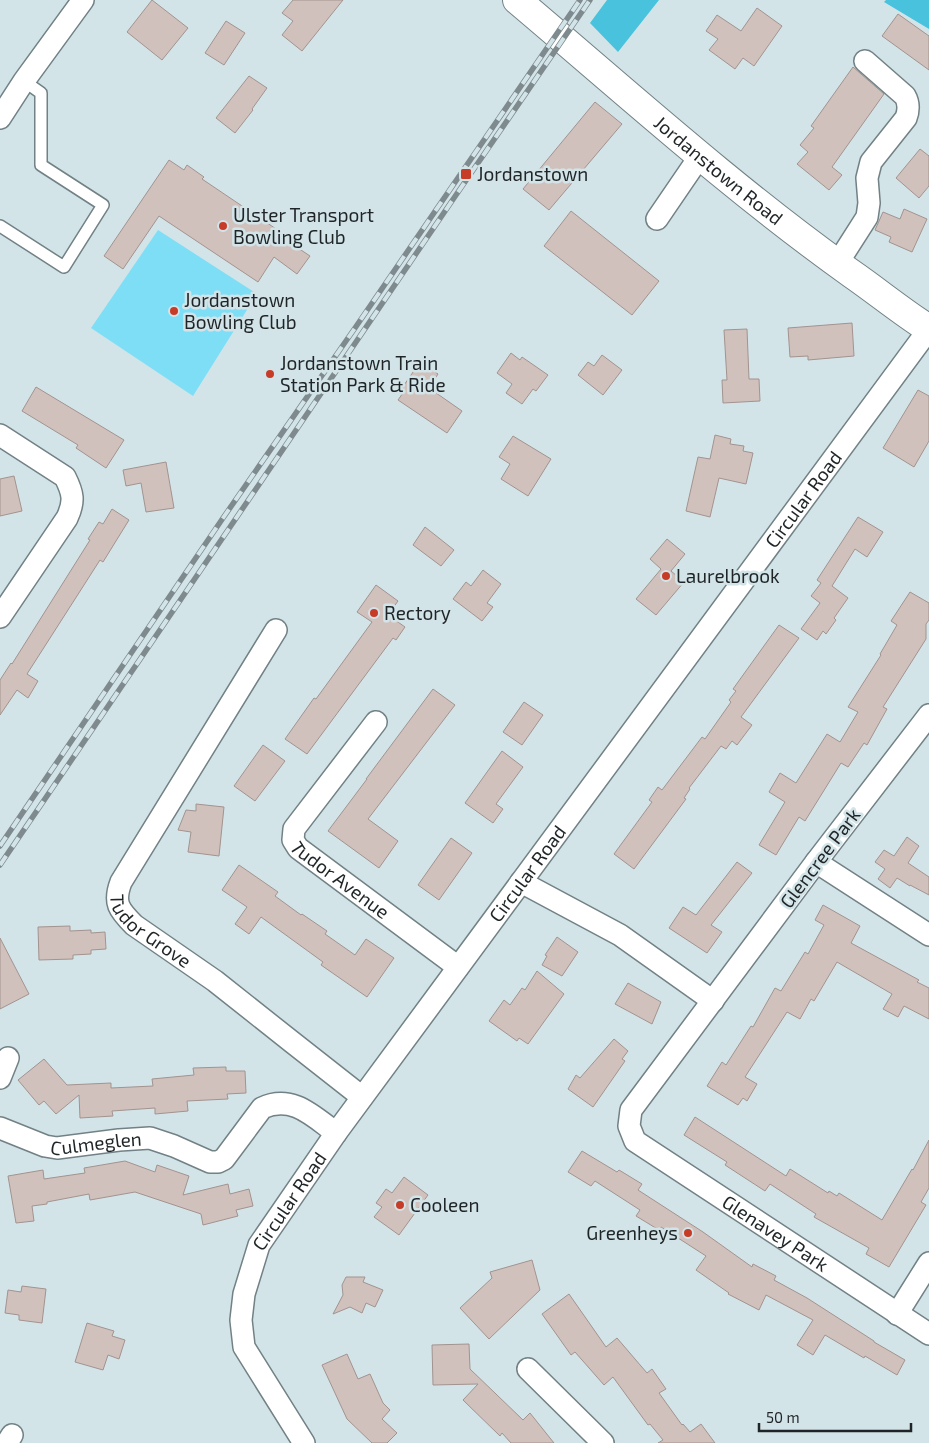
<svg xmlns="http://www.w3.org/2000/svg" width="929" height="1443" viewBox="0 0 929 1443" font-family="'Exo 2',sans-serif">
<rect width="100%" height="100%" fill="#d3e4e9"/>
<path fill="#7edef5" d="M158,230L257,294L193,396L91,328Z"/>
<path fill="#49c2dd" d="M607,0H659L618,52L590,23Z
M886,0H929V29L884,2Z"/>
<path fill="#d1c1bd" stroke="#a2938f" d="M152,0L188,28L162,60L127,32Z
M293,0H343L302,51L282,35L293,21L282,13Z
M757,8L782,26L754,66L743,58L735,69L709,50L718,39L706,31L717,15L741,31Z
M898,14L929,36V70L882,36Z
M226,21L245,33L224,65L205,53Z
M853,67L884,94L832,167L842,175L829,190L797,164L808,152L800,145L814,128L811,126Z
M249,76L267,88L252,109L253,110L235,133L216,118Z
M595,102L622,124L549,210L523,189Z
M920,149L929,156V186L919,198L896,178Z
M169,160L184,170L187,165L204,177L202,179L288,237L286,240L310,256L297,274L274,257L258,282L159,216L123,269L104,256Z
M904,209L927,219L912,252L889,242L891,237L875,230L883,212L900,219Z
M571,211L659,281L632,315L544,246Z
M852,323L854,356L808,360V356L790,357L788,328Z
M747,329L749,379H759L760,401L723,403L722,380H727L724,330Z
M511,353L520,360L522,357L548,375L536,391L533,389L522,404L506,393L512,384L497,373Z
M602,355L622,370L603,395L578,375L588,362L594,366Z
M420,362L438,374L429,388L462,411L447,433L398,400L405,390L402,388Z
M36,387L124,440L106,468L76,448L78,445L22,411Z
M918,390L929,396V441L914,467L883,448Z
M715,435L731,439L730,444L744,446L743,451L753,453L746,484L719,478L710,517L686,511L698,457L710,459Z
M513,436L551,459L528,496L501,479L510,464L499,457Z
M166,462L174,508L146,512L141,483L126,486L123,470Z
M14,476L22,511L0,516V479Z
M112,509L129,520L103,562L100,560L27,674L38,681L28,698L17,690L0,715V680L11,663L12,664L90,540L88,539L99,522L103,524Z
M858,517L883,532L867,557L855,549L832,586L848,598L834,618L836,620L826,634L823,631L817,640L801,629L820,603L811,596L821,583L817,580Z
M425,527L454,550L441,566L413,545Z
M667,539L685,554L671,571L684,582L656,615L636,599L661,569L650,559Z
M483,570L501,584L487,603L493,607L482,621L453,599L466,582L471,586Z
M376,585L398,601L388,615L405,627L396,640L393,638L307,754L285,739L314,698L316,699L372,622L357,612Z
M910,592L929,603V620L926,624V639L883,707L887,709L867,745L864,743L848,767L841,763L805,821L799,817L776,855L759,845L785,802L769,792L780,773L796,783L827,734L840,742L858,712L848,707L881,655L880,654L897,625L891,621Z
M779,625L799,638L741,717L752,725L737,745L732,741L726,749L721,746L689,788L690,789L684,798L686,799L634,869L614,854L652,802L649,800L658,787L662,790L702,737L705,739L731,702L729,700L736,691L733,689Z
M433,689L455,705L368,819L398,841L379,868L328,831L367,779H366Z
M524,702L543,715L522,745L503,732Z
M263,745L285,761L255,801L234,786Z
M502,751L523,767L496,804L503,809L493,823L465,803Z
M196,804L224,807L219,856L188,852L191,832L178,830L186,810L196,811Z
M907,837L919,846L908,863L929,877V895L910,885V886L897,878L890,888L878,879L885,869L875,862L884,850L894,856Z
M451,838L472,853L439,900L418,885Z
M737,862L752,873L711,925L722,932L707,953L669,928L683,907L696,915Z
M239,865L278,892L275,896L301,915L302,914L327,931L325,934L355,955L366,939L394,958L367,997L321,965L323,962L261,917L249,934L235,924L247,907L222,890Z
M823,905L860,926L851,943L919,980L917,982L929,988V1019L904,1006L898,1017L883,1009L892,994L837,962L814,1001L811,999L800,1019L787,1012L745,1077L757,1084L747,1101L743,1098L738,1105L707,1086L722,1062L726,1065L751,1026L753,1027L775,988L781,991L805,952L808,954L824,925L815,920Z
M70,926V931L91,930V933L105,932L106,949L91,950V954L73,955V959L39,960L38,927Z
M557,937L578,952L562,976L542,965L547,956L545,955Z
M0,938L29,994L0,1009Z
M537,971L564,994L528,1044L519,1038L517,1041L489,1021L504,1000L510,1005L522,988L525,990Z
M628,983L661,1002L652,1024L615,1004Z
M614,1039L628,1051L622,1059L625,1061L593,1107L568,1089L576,1075L580,1078Z
M44,1059L67,1085L111,1083V1088L153,1086L152,1079L194,1075L193,1068L226,1067V1071H245L246,1093L227,1094L228,1099L187,1101L188,1111L155,1114V1108L112,1111L113,1116L80,1118L79,1095L56,1114L44,1101L39,1105L18,1080Z
M695,1117L786,1176L790,1169L828,1193L829,1191L837,1196L839,1193L882,1220L912,1169L913,1170L929,1140V1188L921,1202L926,1205L889,1267L866,1254L869,1248L814,1217L816,1214L770,1184L765,1191L725,1165L727,1162L684,1135Z
M582,1151L617,1172L619,1170L642,1184L638,1190L703,1232L752,1267L753,1264L776,1276L774,1280L807,1298L874,1341V1342L905,1360L897,1375L865,1356L864,1358L825,1335L813,1355L797,1345L813,1320L766,1295L759,1310L728,1294L729,1293L696,1270L706,1256L661,1227L659,1230L636,1216L640,1210L595,1181L591,1186L568,1172Z
M125,1161L155,1172L157,1165L189,1176L183,1195L228,1184L230,1194L249,1189L253,1206L236,1210L238,1216L203,1225L201,1214L135,1192L90,1200L89,1194L47,1202V1204L32,1206L34,1221L16,1223L8,1176L43,1170L44,1179L85,1173L84,1168Z
M404,1177L428,1195L399,1235L374,1217L382,1207L376,1203L386,1189L392,1193Z
M532,1260L540,1290L489,1339L460,1308L492,1278L490,1272Z
M346,1277H365L363,1282L383,1290L375,1307L366,1303L362,1313L350,1307L333,1314L343,1295L342,1285Z
M22,1286L46,1289L42,1323L19,1320V1315L5,1313L8,1290L21,1292Z
M569,1294L606,1347L617,1338L647,1373L652,1369L666,1389L659,1393L682,1425L683,1424L690,1432L701,1424L715,1443H658L663,1440L650,1424L648,1425L613,1377L604,1385L575,1352L571,1355L542,1314Z
M87,1323L114,1331L112,1336L125,1340L119,1359L108,1355L103,1370L75,1362Z
M469,1344L470,1369L523,1420L530,1413L554,1443H511L502,1433L500,1436L463,1400L478,1384L433,1385L432,1345Z
M347,1354L358,1379L370,1374L383,1403L390,1410L382,1419L397,1433L387,1443H372L347,1419L322,1365Z"/>
<g fill="none" stroke-linecap="round" stroke-linejoin="round">
<g stroke="#718185" stroke-width="14">
<path id="service" d="M0,226L64,267L103,205L41,165V93L24,81"/>
</g>
<g stroke="#718185" stroke-width="24">
<g id="minor">
<path d="M0,118L24,81L83,0"/>
<path d="M657,219L700,156"/>
<path d="M837,264L867,217L869,203L867,178L871,162L906,118C909,110 909,103 905,96L865,61"/>
<path d="M0,435L65,477C73,493 75,501 67,518L0,617"/>
<path id="s1" d="M276,630L121,882C113,903 119,910 134,925L215,981L292,1042L362,1097"/>
<path id="s2" d="M929,715L816,862L631,1110L629,1126L635,1141L929,1334"/>
<path id="s3" d="M376,722L294,829L293,840L298,848L458,967"/>
<path d="M816,862L929,935"/>
<path d="M521,882L620,935L713,1001"/>
<path d="M0,1078L8,1058"/>
<path id="s4" d="M0,1128L45,1146L57,1148L119,1140L150,1138L174,1146L210,1162H218L224,1159L262,1108C292,1094 313,1116 336,1133"/>
<path d="M897,1314L929,1263"/>
<path d="M528,1369L603,1443"/>
<path d="M7,1443L12,1435"/>
<path id="s5" d="M304,1443L244,1347L241,1320L244,1294L259,1245L336,1133L929,329"/>
</g>
</g>
<g stroke="#718185" stroke-width="30">
<g id="tertiary">
<path id="s6" d="M517,0C627,93 734,190 852,274C878,292 902,312 929,329"/>
</g>
</g>
<use href="#service" stroke="#fff" stroke-width="11"/>
<use href="#minor" stroke="#fff" stroke-width="21"/>
<use href="#tertiary" stroke="#fff" stroke-width="28"/>
<g stroke="#7e8a8d" stroke-width="5.5">
<path id="rail" d="M0,846L223,518L355,328L580,0
M0,865L456,195L590,0"/>
</g>
<use href="#rail" stroke="#d3e4e9" stroke-width="4" stroke-dasharray="11" stroke-linecap="butt"/>
</g>
<g fill="#c73c26" stroke="#d3e4e9" stroke-width="2">
<rect x="460" y="168" width="12" height="12" rx="2.5"/>
<circle cx="223" cy="226" r="5"/>
<circle cx="174" cy="311" r="5"/>
<circle cx="270" cy="374" r="5"/>
<circle cx="666" cy="576" r="5"/>
<circle cx="374" cy="613" r="5"/>
<circle cx="400" cy="1205" r="5"/>
<circle cx="688" cy="1233" r="5"/>
</g>
<g text-anchor="middle" stroke-width="5" stroke-linejoin="round" paint-order="stroke">
<g font-size="19" fill="#1f2527" stroke="#d3e4e9">
<text dy="7" stroke="none"><textPath href="#s6" startOffset="264">Jordanstown Road</textPath></text>
<text dy="7" stroke="none"><textPath href="#s5" startOffset="1141">Circular Road</textPath></text>
<text transform="translate(820 858) rotate(-53)" y="7">Glencree Park</text>
<text dy="7" stroke="none"><textPath href="#s5" startOffset="676">Circular Road</textPath></text>
<text dy="7" stroke="none"><textPath href="#s3" startOffset="208">Tudor Avenue</textPath></text>
<text dy="7" stroke="none"><textPath href="#s1" startOffset="360">Tudor Grove</textPath></text>
<text dy="7" stroke="none"><textPath href="#s4" startOffset="100">Culmeglen</textPath></text>
<text dy="7" stroke="none"><textPath href="#s5" startOffset="271">Circular Road</textPath></text>
<text dy="7" stroke="none"><textPath href="#s2" startOffset="695">Glenavey Park</textPath></text>
</g>
<g font-size="19" fill="#1f2527" stroke="#d3e4e9" text-anchor="start">
<text x="477" y="181">Jordanstown</text>
<text x="233" y="222">Ulster Transport<tspan x="233" dy="22">Bowling Club</tspan></text>
<text x="184" y="307">Jordanstown<tspan x="184" dy="22">Bowling Club</tspan></text>
<text x="280" y="370">Jordanstown Train<tspan x="280" dy="22">Station Park &amp; Ride</tspan></text>
<text x="676" y="583">Laurelbrook</text>
<text x="384" y="620">Rectory</text>
<text x="410" y="1212">Cooleen</text>
<text x="678" y="1240" text-anchor="end">Greenheys</text>
</g>
</g>
<path d="M759 1423v8h152v-8" fill="none" stroke="#1f2527" stroke-width="2.5"/>
<text x="766" y="1423" font-size="15" fill="#1f2527" stroke="#d3e4e9" stroke-width="4" paint-order="stroke">50 m</text>
</svg>
